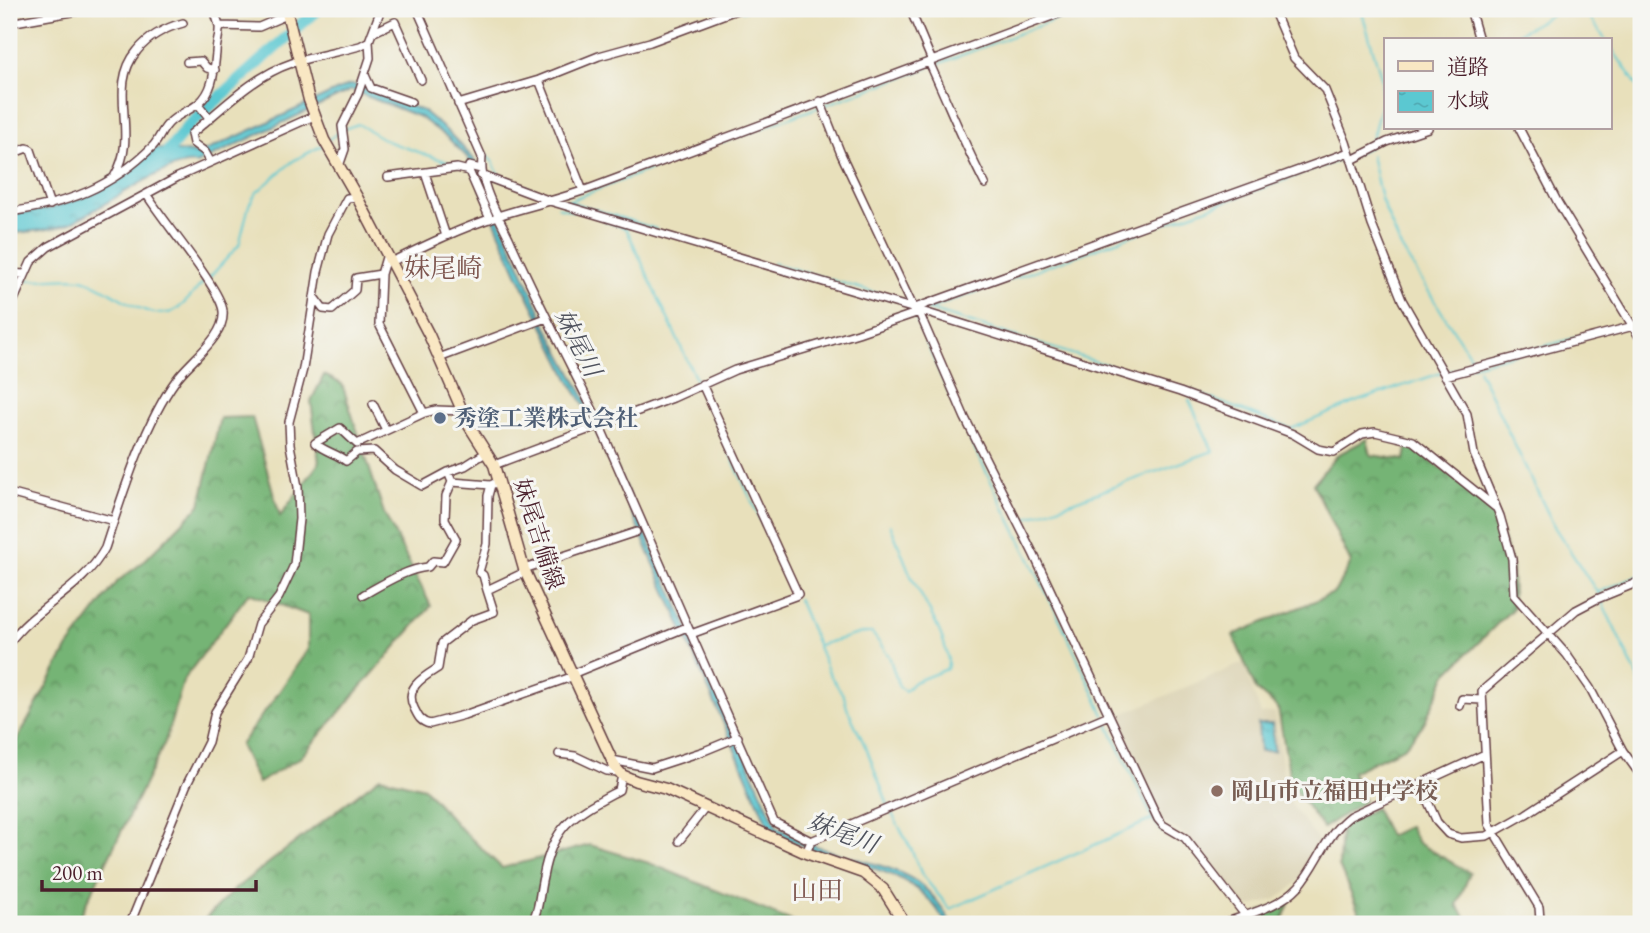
<svg xmlns="http://www.w3.org/2000/svg" width="1650" height="933" viewBox="0 0 1650 933" font-family="'EB Garamond','Noto Serif JP',serif">
<defs>
<pattern id="forest-crowns" width="20" height="18" patternUnits="userSpaceOnUse" patternTransform="scale(1.75)"><rect width="20" height="18" fill="#75b475"/><path d="M2 6a3 3 0 1 1 6 0M12 15a3 3 0 1 1 6 0" fill="none" stroke="#629260"/></pattern>
<pattern id="water-ripples" width="26" height="14" patternUnits="userSpaceOnUse" patternTransform="scale(1.75)"><rect width="26" height="14" fill="#5bc8d1"/><path d="M2 4q2-2 4 0t4 0M15 11q2-2 4 0t4 0" fill="none" stroke="#51abb4"/></pattern>
</defs>
<rect width="100%" height="100%" fill="#f6f6f2"/>
<filter id="ink" filterUnits="userSpaceOnUse"><feTurbulence type="fractalNoise" baseFrequency=".0143" numOctaves="2"/><feDisplacementMap in="SourceGraphic" scale="14" xChannelSelector="R" yChannelSelector="G"/><feConvolveMatrix kernelMatrix="1 2 1 2 8 2 1 2 1" color-interpolation-filters="sRGB"/></filter>
<filter id="wash" filterUnits="userSpaceOnUse"><feTurbulence type="fractalNoise" baseFrequency=".00686" numOctaves="4" result="noise"/><feDisplacementMap in="SourceGraphic" scale="28" xChannelSelector="R" yChannelSelector="G"/><feGaussianBlur stdDeviation="1.57" result="paint"/><feColorMatrix in="noise" values="0 0 0 0 0 0 0 0 0 0 0 0 0 0 0 0 0 1.4 0 .05"/><feComposite in="paint" operator="in"/></filter>
<g filter="url(#wash)">
<rect width="100%" height="100%" fill="#e8e0bb"/>
<path fill="#dad1b1" d="M1243,663L1261,714L1275,712L1284,777L1292,805L1321,845L1303,876L1287,892L1276,899L1246,908L1185,835L1160,819L1113,718Z"/>
<path fill="url(#forest-crowns)" stroke="#606a50" stroke-width="2" d="M324,375L342,384L384,513L431,606L301,757L258,783L240,745L277,695L308,649V615L249,593L184,679L165,742L76,924H9V755L68,647L118,581L142,563L200,505L220,418L252,417L280,516L319,463L311,401Z
M1367,439L1371,455L1405,460L1408,443L1493,508L1512,568L1513,608L1447,674L1422,727L1403,748L1352,772L1364,801L1323,828L1291,785L1278,708L1256,690L1233,635L1334,593L1351,563L1313,484L1337,455Z
M380,777L424,788L457,825L502,868L590,845L649,863L799,924H200L235,889Z
M1375,808L1389,836L1409,826L1418,843L1470,873L1457,905L1470,924H1364L1339,866L1341,826Z
M1290,901L1281,924H1260V912Z"/>
<path fill="url(#water-ripples)" stroke="#52747e" stroke-width="2" d="M349,85H358L423,111L448,132L473,158L547,327L585,398L777,827C791,834 806,842 821,848C876,868 922,864 951,924H946C917,865 854,869 801,845C789,839 778,835 768,825L585,406L573,387L517,273L468,158L448,138L420,117L351,90L196,164C171,157 97,212 68,224C50,231 28,231 9,234V214L49,209L83,197L155,148L199,154Z
M1258,724H1272L1274,751H1260Z"/>
<g fill="none" stroke-linecap="round" stroke-linejoin="round">
<path stroke="#5bc8d1" stroke-width="2" d="M1361,9L1382,80L1381,104L1370,146
M1583,9L1606,40
M742,11L748,9
M1506,40L1562,9
M1610,46L1641,91
M933,66L1083,9
M825,105L928,68
M344,129L358,124L389,142L457,165
M329,139L339,132
M723,142L819,107
M484,154L493,162L500,178
M1353,155L1369,147
M1371,155L1381,199L1401,248L1473,361
M495,177L553,196
M568,201L698,151
M568,201L656,229
M557,207L573,211
M605,221L623,227L627,230L698,384
M773,263L907,302
M209,278L239,245L249,205L256,193L293,161L323,145
M9,280H18
M27,280C45,281 65,276 82,279C107,284 151,328 177,309C188,302 195,290 204,282
M927,309L1191,391L1291,429L1358,401L1441,373
M929,309L1348,157
M915,317L962,423L1061,622L1104,715
M1632,323L1641,320
M1478,369L1555,528L1599,595
M1446,372L1617,327
M701,390L780,563
M1022,520L1213,451L1189,400
M1599,592L1641,575
M798,599L830,675L844,696L847,708L867,750L888,805
M1601,600L1641,684
M819,645L862,633H872L889,656L899,687L905,691L914,682L947,669C954,648 921,597 911,576C904,560 898,542 890,525
M1106,720L1153,819L1162,831L1166,833
M890,810L911,849L922,875L950,909L1153,819"/>
<path stroke="#5bc8d1" stroke-width="12" d="M161,160L188,126L318,9"/>
</g>
</g>
<g filter="url(#ink)">
<g fill="none" stroke-linecap="round" stroke-linejoin="round">
<g stroke="#623c41" stroke-width="10">
<path id="minor" d="M214,9L219,26L259,27L287,15
M417,9L482,157C479,185 497,213 509,238C537,301 569,362 600,424
M910,9L932,61
M1273,9L1294,58L1325,90L1346,142L1372,225L1402,300L1467,414L1474,454L1500,516L1512,559L1514,595L1567,655L1590,688L1623,751L1641,776
M1470,9L1479,40
M9,23L89,9
M372,33L395,22L421,80
M187,62L201,61L207,68L215,70
M929,62C948,103 964,144 985,184
M365,75L371,88L411,102
M539,80L583,191
M820,101L841,154L914,309
M198,104L210,119
M458,104L539,80L599,56L650,42L739,9
M1519,128L1558,203L1641,340
M9,149L14,153L27,148L31,150L50,205
M1352,160L1387,142L1428,128
M210,161L205,152L193,143L191,134C222,109 253,76 292,63C314,56 338,52 360,46L369,41
M339,166L345,149L342,126L358,94L370,58L369,41L381,9
M481,169L469,166V171L490,219
M425,173L446,236
M115,175C140,134 106,88 137,51C149,36 164,28 183,23
M481,175L553,202L918,310L1180,392L1293,434L1318,449L1334,452L1362,434L1375,432L1413,441L1495,507
M388,177L457,168L469,171
M9,212C67,204 111,188 153,146C159,139 162,130 168,124C177,114 190,111 199,103C214,90 214,70 216,53C216,43 220,36 219,26
M387,254L381,274L379,324L424,413
M391,262C426,245 461,228 498,216C532,205 566,198 599,185C756,125 914,68 1071,9
M9,273L24,274
M314,297L323,309L332,310L355,290L356,278L381,274
M915,308L1349,152
M918,310L965,418L1034,555L1158,819L1163,825L1185,838L1245,915
M9,311L31,262L48,247L178,177L314,116
M439,358L546,318
M1445,376L1641,324
M373,404L386,430
M599,424L691,634L795,596L798,594L702,384
M494,465L673,398L735,370L858,333L919,312
M448,472L422,486L395,470L374,451L357,452L346,461C336,453 325,452 315,443L340,428L357,444L424,413L436,410L462,411
M452,482L491,485
M9,493L114,521
M524,569L636,532
M525,572L487,590L494,612L472,620L442,643L438,668C422,678 404,688 414,708C418,716 420,722 430,724L464,715L574,676
M487,590L483,575L479,572L487,544L488,496L491,485L499,481
M363,595C383,584 406,569 428,567L433,561L443,562L456,539L445,519L446,496L452,482L448,472L465,466L487,452
M691,634L774,822L811,841
M9,643C36,606 83,589 105,548C122,496 144,424 176,380C189,361 226,337 223,311C221,289 162,220 147,195
M572,674L687,627
M1460,706L1462,699L1482,700
M559,754L575,756L607,771L618,772
M612,760L652,768L704,751L738,737
M1420,784L1437,822L1448,834L1461,838L1487,836L1526,814L1623,751
M679,841L706,807
M806,853L811,841L1109,715
M130,924L186,786L208,742L215,712L248,659L258,624L279,597L294,565L299,519L298,487L290,445L289,422L303,369L318,272L328,234L347,198L357,197
M531,924C540,908 539,894 543,877C553,823 575,814 619,790L622,775
M1222,924C1247,914 1280,907 1299,886C1318,864 1326,834 1350,816L1485,754
M1538,924L1540,920L1539,907L1489,824L1482,691L1576,610L1597,599L1641,581"/>
</g>
<g stroke="#623c41" stroke-width="13">
<path id="secondary" d="M286,9L309,100L324,140L357,197L429,335L468,424L494,465L524,569L615,767L622,775L636,781L666,789L806,853L863,873L883,889L905,924"/>
</g>
<use href="#minor" stroke="#fff" stroke-width="7"/>
<use href="#secondary" stroke="#f9e7c3" stroke-width="10"/>
</g>
</g>
<circle fill="#5c6f8a" stroke="#f6f6f2" stroke-width="2.5" cx="440" cy="418" r="7"/>
<circle fill="#8d6e63" stroke="#f6f6f2" stroke-width="2.5" cx="1217" cy="791" r="7"/>
<g text-anchor="middle" stroke-width="6" stroke-linejoin="round" paint-order="stroke">
<g font-size="23" font-weight="bold" fill="#4e5e75" stroke="#f6f6f2" text-anchor="start">
<text x="454" y="426">秀塗工業株式会社</text>
</g>
<g font-size="23" fill="#4a1f2b" stroke="#f6f6f2">
<text transform="translate(539 534) rotate(72)" y="8">妹尾吉備線</text>
</g>
<g font-size="23" font-weight="bold" fill="#785e54" stroke="#f6f6f2" text-anchor="start">
<text x="1231" y="799">岡山市立福田中学校</text>
</g>
<g font-size="24" font-style="italic" fill="#4f525d" stroke="#f6f6f2">
<text transform="translate(578 343) rotate(63)" y="8">妹尾川</text>
<text transform="translate(843 833) rotate(21)" y="8">妹尾川</text>
</g>
<g font-size="26" fill="#7d554e" stroke="#f6f6f2">
<text x="443" y="277">妹尾崎</text>
<text x="817" y="899">山田</text>
</g>
</g>
<rect width="1650" height="933" fill="none" stroke="#f6f6f2" stroke-width="35"/>
<rect x="1384" y="38" width="228" height="91" fill="#f6f6f2" stroke="#b1a0a2" stroke-width="2"/>
<rect x="1398" y="61" width="35" height="10" fill="#f9e7c3" stroke="#b1a0a2" stroke-width="2"/>
<text x="1447" y="74" font-size="21" fill="#4a1f2b">道路</text>
<rect x="1398" y="91" width="35" height="21" fill="url(#water-ripples)" stroke="#b1a0a2" stroke-width="2"/>
<text x="1447" y="108" font-size="21" fill="#4a1f2b">水域</text>
<path d="M42 880v10h214v-10" fill="none" stroke="#4a1f2b" stroke-width="3.5"/>
<text x="52" y="880" font-size="21" fill="#4a1f2b" stroke="#f6f6f2" stroke-width="5" paint-order="stroke">200 m</text>
</svg>
